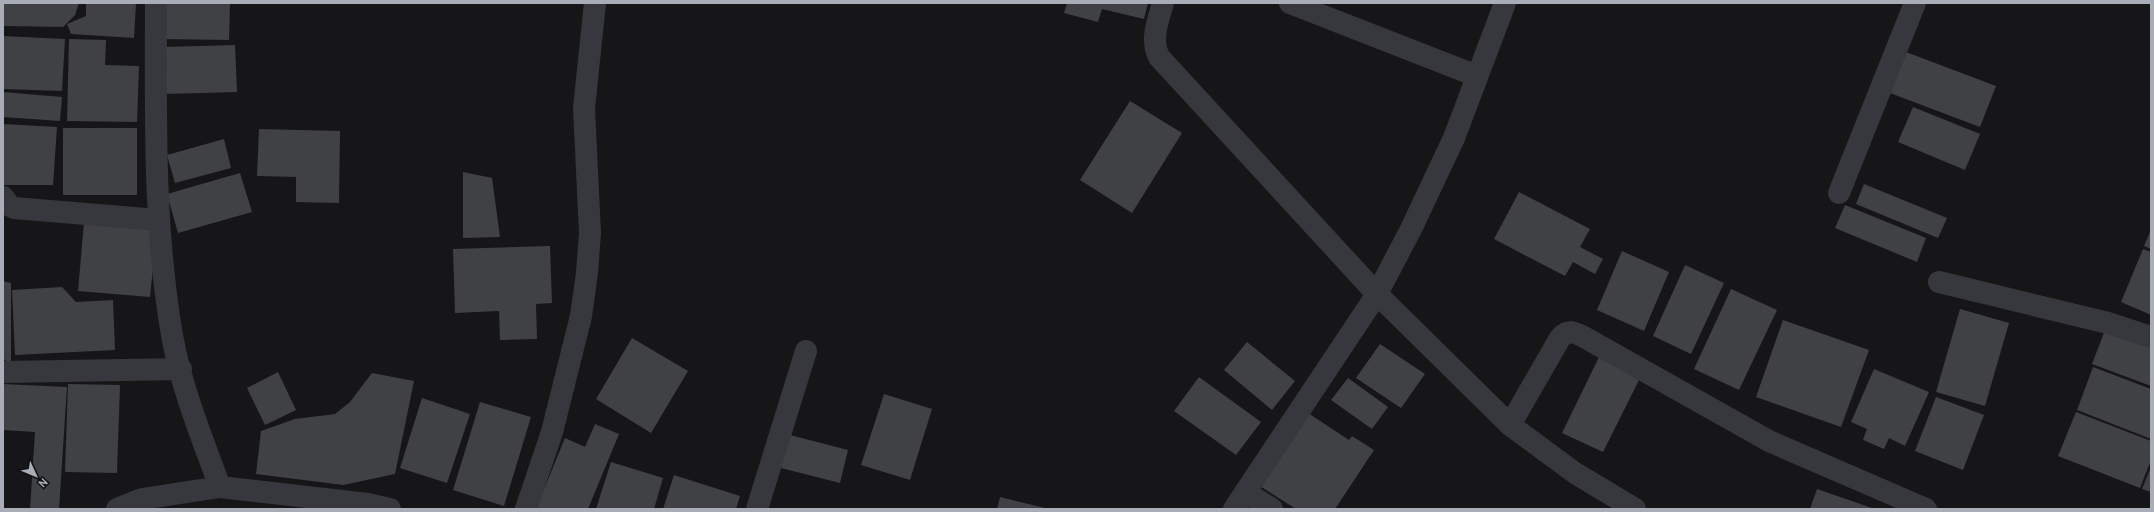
<svg xmlns="http://www.w3.org/2000/svg" width="2154" height="512" viewBox="0 0 2154 512" font-family="Overpass,sans-serif">
<rect width="100%" height="100%" fill="#161618"/>
<path fill="#404145" d="M3,3H79L75,15L63,27L3,26Z
M86,3H136L134,38L71,34L67,24L86,16Z
M1067,3H1148L1144,19L1102,9L1098,22L1064,13Z
M161,4H230L229,40L160,39Z
M3,36L65,39L62,91L3,89Z
M69,39L106,40L105,65L139,66L137,122L67,121Z
M235,45L237,92L164,94L163,47Z
M1906,52L1996,86L1980,127L1890,93Z
M3,92L62,97L60,121L3,117Z
M1130,101L1182,133L1132,213L1080,180Z
M1913,107L1980,134L1965,170L1898,142Z
M3,124L57,127L53,185H4Z
M63,128H137V195H63Z
M259,129L340,131L339,203L296,202V177L257,176Z
M224,139L231,168L175,183L167,155Z
M463,172L492,178L500,237L463,238Z
M240,173L252,212L178,233L167,194Z
M1864,184L1947,218L1938,238L1856,204Z
M1519,192L1590,229L1580,247L1603,259L1595,274L1573,262L1565,276L1494,239Z
M1845,205L1926,238L1917,262L1835,228Z
M84,223L157,228L150,297L78,291Z
M2151,230V249L2144,246Z
M550,246L552,303L536,304L537,339L500,340L499,311L455,313L453,249Z
M2143,249L2151,252V315L2121,302Z
M1622,251L1669,272L1644,331L1597,310Z
M1685,265L1724,283L1691,354L1653,336Z
M3,281L11,283V364L3,359Z
M62,287L76,302L113,300L115,350L15,355L12,290Z
M1731,289L1777,310L1739,390L1694,369Z
M1960,309L2009,323L1985,406L1936,392Z
M1783,320L1869,350L1841,427L1756,397Z
M2107,325L2151,341V386L2092,364Z
M632,338L688,371L651,433L596,399Z
M1247,342L1295,381L1272,410L1224,370Z
M1380,344L1425,374L1401,408L1356,378Z
M1600,355L1641,376L1603,452L1562,433Z
M2093,367L2151,389V439L2077,410Z
M1874,369L1929,392L1905,446L1889,438L1884,449L1863,440L1867,429L1851,422Z
M278,372L296,410L265,425L247,388Z
M372,373L414,381L395,474L343,485L256,474L261,431L295,419L335,414L350,402Z
M1199,377L1261,422L1236,455L1174,411Z
M1348,378L1388,407L1372,429L1331,400Z
M3,384L67,387L59,509H30L35,432L3,430Z
M68,384L120,385L117,473L65,472Z
M884,394L932,409L910,480L861,465Z
M1936,397L1984,415L1963,470L1915,451Z
M422,398L470,414L447,483L400,468Z
M480,402L531,417L504,506L453,490Z
M2076,412L2151,441V460L2140,488L2058,456Z
M1308,413L1349,440L1352,436L1374,450L1335,509H1296L1260,486Z
M595,424L619,434L588,509H536L565,438L585,447Z
M790,435L848,450L840,483L781,468Z
M611,462L663,478L654,509H596Z
M2151,467V492L2142,489Z
M674,475L740,496L736,509H663Z
M1817,489L1872,508V509H1810Z
M1000,497L1045,508V509H997Z"/>
<g fill="none" stroke-linecap="round" stroke-linejoin="round">
<path stroke="#37383d" stroke-width="22" d="M156,3C156,114 153,225 172,335C181,387 202,438 220,487
M1163,3C1158,21 1150,40 1159,57L1377,294L1510,425L1575,473L1635,509
M1290,3L1477,76
M1839,193L1915,3
M3,197L10,206L14,208L158,220
M1939,282L2108,323L2151,337
M3,372L181,369
M1510,425L1560,338C1568,329 1574,332 1584,337L1769,441L1926,509
M1245,492L1272,509
M117,509L142,499L220,487L368,504L390,509
M526,509L552,432L581,316L587,273L590,233L584,108L595,3
M757,509L806,351
M1234,509L1377,294L1411,229L1454,138L1505,3"/>
</g>
<rect width="2154" height="512" fill="none" stroke="#a8adb8" stroke-width="8"/>
<g transform="translate(36 476) rotate(134)" stroke="#111113" stroke-width="3" paint-order="stroke">
<path d="M0-3L7 15L0 10L-7 15Z" fill="#a8adb8"/>
<text y="-6" font-size="11" font-weight="bold" text-anchor="middle" fill="#a8adb8">N</text>
</g>
</svg>
